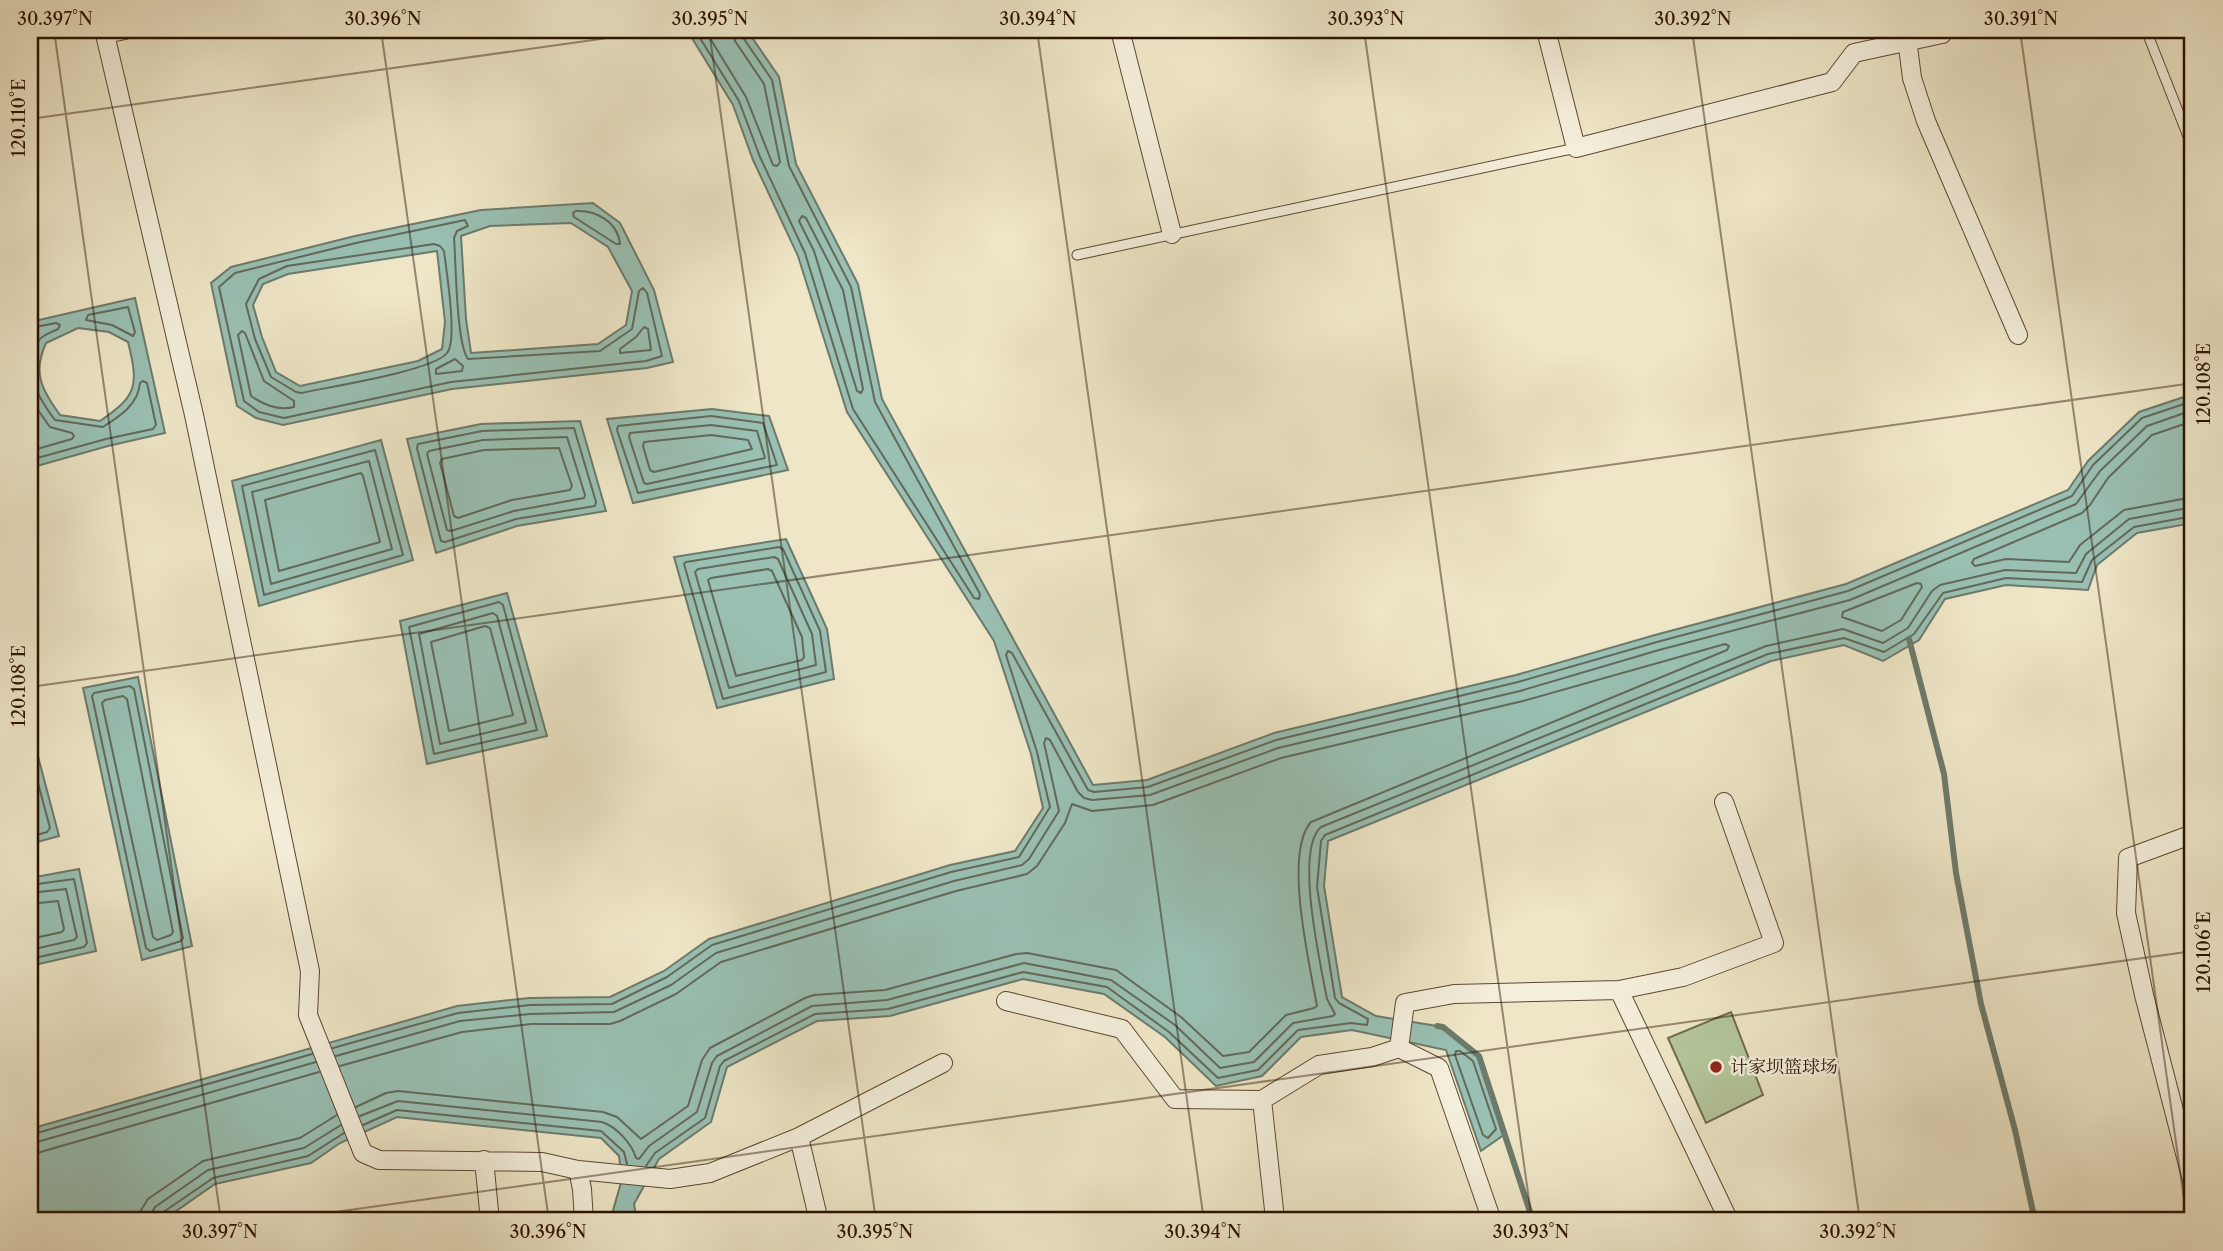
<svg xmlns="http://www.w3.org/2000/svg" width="2223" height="1251" viewBox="0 0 2223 1251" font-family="'Libre Caslon Text','Noto Serif SC',serif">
<rect width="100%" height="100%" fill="#eee6c7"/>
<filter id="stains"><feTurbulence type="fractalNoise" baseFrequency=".00286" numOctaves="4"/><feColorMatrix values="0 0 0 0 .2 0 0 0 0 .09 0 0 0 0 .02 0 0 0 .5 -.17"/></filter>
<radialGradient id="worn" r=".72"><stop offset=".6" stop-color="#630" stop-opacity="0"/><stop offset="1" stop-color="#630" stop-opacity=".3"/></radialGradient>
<path fill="#b3c69a" stroke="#6f6c4d" stroke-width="2" d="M1731,1012L1763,1095L1706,1123L1668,1038Z"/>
<path fill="#99c0b3" stroke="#6d7a6b" stroke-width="2" fill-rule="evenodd" d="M687,30H747L779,77L796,164L858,284L882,399L1093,785L1147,780L1274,733L1516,675L1655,635L1846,584L2068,490L2088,461L2139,412L2193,394V523L2137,533L2097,565L2088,590L2006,585L1945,599L1919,640L1883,661L1844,645L1771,661L1328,841L1324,886L1342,997L1376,1016L1443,1027L1479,1056L1505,1134L1481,1151L1446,1050L1352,1030L1301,1037L1262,1076L1216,1086L1165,1037L1104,994L1023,979L890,1016L817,1021L727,1067L711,1122L659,1159L634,1204L637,1221H610L622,1179L619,1156L601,1138L397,1117L340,1143L311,1163L215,1184L162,1221H30V1129L457,1006L529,998L610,997L664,971L709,939L950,865L1015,851L1043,808L1031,754L994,641L847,412L798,256L753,160L733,105Z
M593,203L620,223L654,290L673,362L647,368L452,389L283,425L256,418L237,406L211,283L231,267L355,236L481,210ZM571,223L608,247L632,291L626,325L598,344L471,353L466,319L461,236L490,226ZM437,251L445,322L442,349L418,361L300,386L276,372L262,337L253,305L263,284L288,274Z
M135,298L165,433L108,446L30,468V322ZM78,328L109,332L128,342C139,386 137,396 100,421L60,415C42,389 32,374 46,343Z
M712,409L769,416L788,470L633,503L607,419Z
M580,421L606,511L517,526L436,553L407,439L481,424Z
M381,440L413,560L259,606L232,481Z
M786,539L827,629L834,679L717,708L674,557Z
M507,593L547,736L427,764L400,621Z
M138,677L192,946L142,960L83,688Z
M30,726L59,836L30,844Z
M79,869L96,951L30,966V878Z"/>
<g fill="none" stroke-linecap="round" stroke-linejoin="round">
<path stroke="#62695a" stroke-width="2" d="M695,30L739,101L760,157L805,253L853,409L974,598L979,599L980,594L875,402L851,287L789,166L772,80L742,36L741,30
M705,30L746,97L773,165L777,166L780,162L764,84L735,41L732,30
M576,211C596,210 618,222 620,244H616L574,217L573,213Z
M802,216L806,218L843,290L863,389L861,393L857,391L814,251L799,221Z
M465,220L468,226L457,231L454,238C456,261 456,343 468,359L600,351L632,329L639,291L643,288L647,293L662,356L646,361L451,382L284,418L259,412L244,401L219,287L235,273L356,243Z
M434,244L440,246L444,251C446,269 458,340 447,353C433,371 328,387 301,393L296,392L271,377L255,339L246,304L259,279L287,266Z
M128,307L135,332L133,336L112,325L86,320L88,315Z
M644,327L648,329L651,350L620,353V349L636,337Z
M30,328L56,323L60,325L58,329C52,332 43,335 39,340C20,366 38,398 55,420L103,427C120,416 138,405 140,383L143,381L147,383L156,425L153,429L106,439L30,460
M242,331L245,333L264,381L294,401V407C278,411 264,405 251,396L238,335Z
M455,359L463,366L462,371L436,374V369Z
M30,399L50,427L72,433L74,436L72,439L30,451
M711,416L763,423L777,465L638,493L617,430L618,426Z
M2193,421L2152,435L2108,478L2090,505L2082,513L1974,559L1972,563L1975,566L2006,559L2069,562L2080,545L2124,510L2193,497
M711,425L757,431L765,458L647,484L644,483L629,437L630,433Z
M574,428L596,502L595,506L516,519L445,542L441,541L417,448L418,444L482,431Z
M711,435L748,440L752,449L654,472L650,470L643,446L644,442Z
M567,437L585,495L584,498L514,511L451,531L447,530L427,454L429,451L483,440Z
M559,448L572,486L570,490L512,500L458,518L454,516L440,463L442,459L484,450Z
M375,450L403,555L264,595L242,486Z
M369,461L392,549L271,584L252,492Z
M361,473L363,476L380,542L279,571L265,500Z
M779,547L783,549L820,631L826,672L723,699L684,564L686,562Z
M774,557L778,559L812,634L816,665L729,688L695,572L698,569Z
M768,569L772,571L802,637L804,657L802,660L736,676L708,580L711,578Z
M1917,583L1921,584L1922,587L1901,620L1882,631L1842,617L1843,612Z
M499,602L503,605L537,730L434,754L409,627Z
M493,613L497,616L526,723L440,744L419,634Z
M485,626L490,628L513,715L449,731L431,642Z
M130,686L134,689L183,938L181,941L150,951L146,948L92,696L94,693Z
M123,696L127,699L173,932L171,935L157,940L153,937L102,703L105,700Z
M30,753L50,828L47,832L30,837
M30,885L74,879L87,943L84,947L30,959
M30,893L66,889L77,937L74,940L30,950
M30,904L58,901L64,929L62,932L30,939
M333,1048L458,1013L530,1005L612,1004L667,977L712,945L951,872L1019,857L1050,807L1037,752L1006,655L1008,651L1012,653L1088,790L1094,792L1148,787L1276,740L1518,682L1657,642L1848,591L2072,496L2093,465L2142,418L2193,401
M1456,1051H1460L1473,1061L1496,1129L1488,1138L1483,1135L1455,1055Z
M336,1056L460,1021L530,1014L614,1012L671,985L716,953L954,881L1022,865L1029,859L1059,811L1044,743L1046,738L1050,740L1078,792L1084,798L1092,800L1150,795L1278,748L1520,691L1659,650L1850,600L2076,504L2100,471L2147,426L2193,410
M340,1066L462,1032L531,1024H610L620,1021L676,994L721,962L956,891L1027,874L1037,866L1065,823L1072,804L1092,811L1153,805L1281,758L1523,701L1725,644L1729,646L1727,650L1311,822C1283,853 1310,966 1317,1006L1314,1008L1286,1015L1249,1052L1223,1056L1181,1017L1116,970L1027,953L1016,954L885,990L814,995L805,998L710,1048L702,1060L688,1106L641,1139L617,1117L603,1112L398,1091L386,1093L356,1107
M360,1116L398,1101L602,1122C617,1127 632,1144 636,1158L639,1159L649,1146L697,1112L712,1063L717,1056L812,1006L887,1000L1024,963L1111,980L1175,1025L1220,1068L1254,1062L1293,1023L1333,1016L1335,1014L1327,999C1321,966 1294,850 1321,827L1766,646L1843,629L1883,643L1908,628L1932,591L1940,585L2005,570L2076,573L2086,554L2129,519L2193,507
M363,1125L397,1110L601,1131L624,1152L627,1164
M30,1135L312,1054
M30,1144L316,1062
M30,1155L319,1072
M646,1166L655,1153L705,1118L720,1066L724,1061L815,1014L888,1009L1023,972L1107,987L1169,1032L1218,1078L1258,1070L1298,1030L1351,1023L1367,1025L1368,1019L1339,1003L1335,998L1317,887L1321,841L1325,835L1768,654L1844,638L1884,652L1914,634L1943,593L2006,578L2082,582L2092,560L2134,527L2193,516
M139,1221L141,1210L148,1199L203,1161L300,1138L337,1115
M150,1221L151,1214L155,1207L208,1170L304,1148L341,1125
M159,1221L162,1213L213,1178L308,1156L344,1133"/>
<path stroke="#6d7a6b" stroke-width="6" d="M1909,639L1944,774L1956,873L1981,1004L2015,1130L2035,1221
M1437,1026L1443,1027L1479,1056L1533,1221"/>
<g stroke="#5c4732" stroke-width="11">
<path id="lane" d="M2146,30L2193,149
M1077,255L1576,148"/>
</g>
<g stroke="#5c4732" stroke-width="20">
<path id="street" d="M104,30L194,415L310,971L308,1015L363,1153L379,1160L542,1162L578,1170L582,1189L584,1221
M1120,30L1172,234
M1546,30L1576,148L1832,82L1854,53L1942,34L1943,30
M1906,31L1912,78L1926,121L2018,335
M105,34L125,30
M2193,834L2128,858L2126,913L2144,995L2193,1184
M1619,990L1729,1221
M1006,1001L1122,1029L1175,1099L1262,1100
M1399,1048L1439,1068L1492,1221
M799,1137L943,1063
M484,1160L490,1221
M578,1170L670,1179L710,1173L799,1137L819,1221
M1269,1221L1275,1219L1262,1100L1319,1065L1372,1057L1399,1048L1405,1003L1454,994L1619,990L1683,977L1774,943L1724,802"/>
</g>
<use href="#lane" stroke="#f4efdb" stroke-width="9"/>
<use href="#street" stroke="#f4efdb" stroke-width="18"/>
</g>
<path fill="none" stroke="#2b1200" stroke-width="2" stroke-opacity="0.45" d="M54,30L221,1221M381,30L549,1221M709,30L876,1221M1037,30L1204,1221M1364,30L1532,1221M1692,30L1860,1221M2020,30L2187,1221M30,119L664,30M30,687L2193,383M271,1221L2193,951"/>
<circle fill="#8f2418" stroke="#f4efdb" stroke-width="2.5" cx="1716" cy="1067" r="7"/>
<g text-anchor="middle" stroke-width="5" stroke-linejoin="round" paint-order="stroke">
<g font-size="18" fill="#2b1200" stroke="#f4efdb" text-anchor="start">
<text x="1730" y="1073">计家坝篮球场</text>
</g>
</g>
<rect width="2223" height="1251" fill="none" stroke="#eee6c7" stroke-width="77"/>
<rect x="38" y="38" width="2146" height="1174" fill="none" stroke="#2b1200" stroke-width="2.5"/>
<g font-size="18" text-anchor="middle" fill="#2b1200">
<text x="55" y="25">30.397°N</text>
<text x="383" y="25">30.396°N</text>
<text x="710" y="25">30.395°N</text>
<text x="1038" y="25">30.394°N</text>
<text x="1366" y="25">30.393°N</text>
<text x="1693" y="25">30.392°N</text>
<text x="2021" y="25">30.391°N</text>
<text transform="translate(19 118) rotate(-90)" y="6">120.110°E</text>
<text transform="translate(2204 384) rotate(-90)" y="6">120.108°E</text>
<text transform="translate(19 686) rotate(-90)" y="6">120.108°E</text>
<text transform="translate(2204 952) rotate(-90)" y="6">120.106°E</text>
<text x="220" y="1238">30.397°N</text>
<text x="548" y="1238">30.396°N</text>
<text x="875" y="1238">30.395°N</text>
<text x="1203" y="1238">30.394°N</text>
<text x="1531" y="1238">30.393°N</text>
<text x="1858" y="1238">30.392°N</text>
</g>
<rect width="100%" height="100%" filter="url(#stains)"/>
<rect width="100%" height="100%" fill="url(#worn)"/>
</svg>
